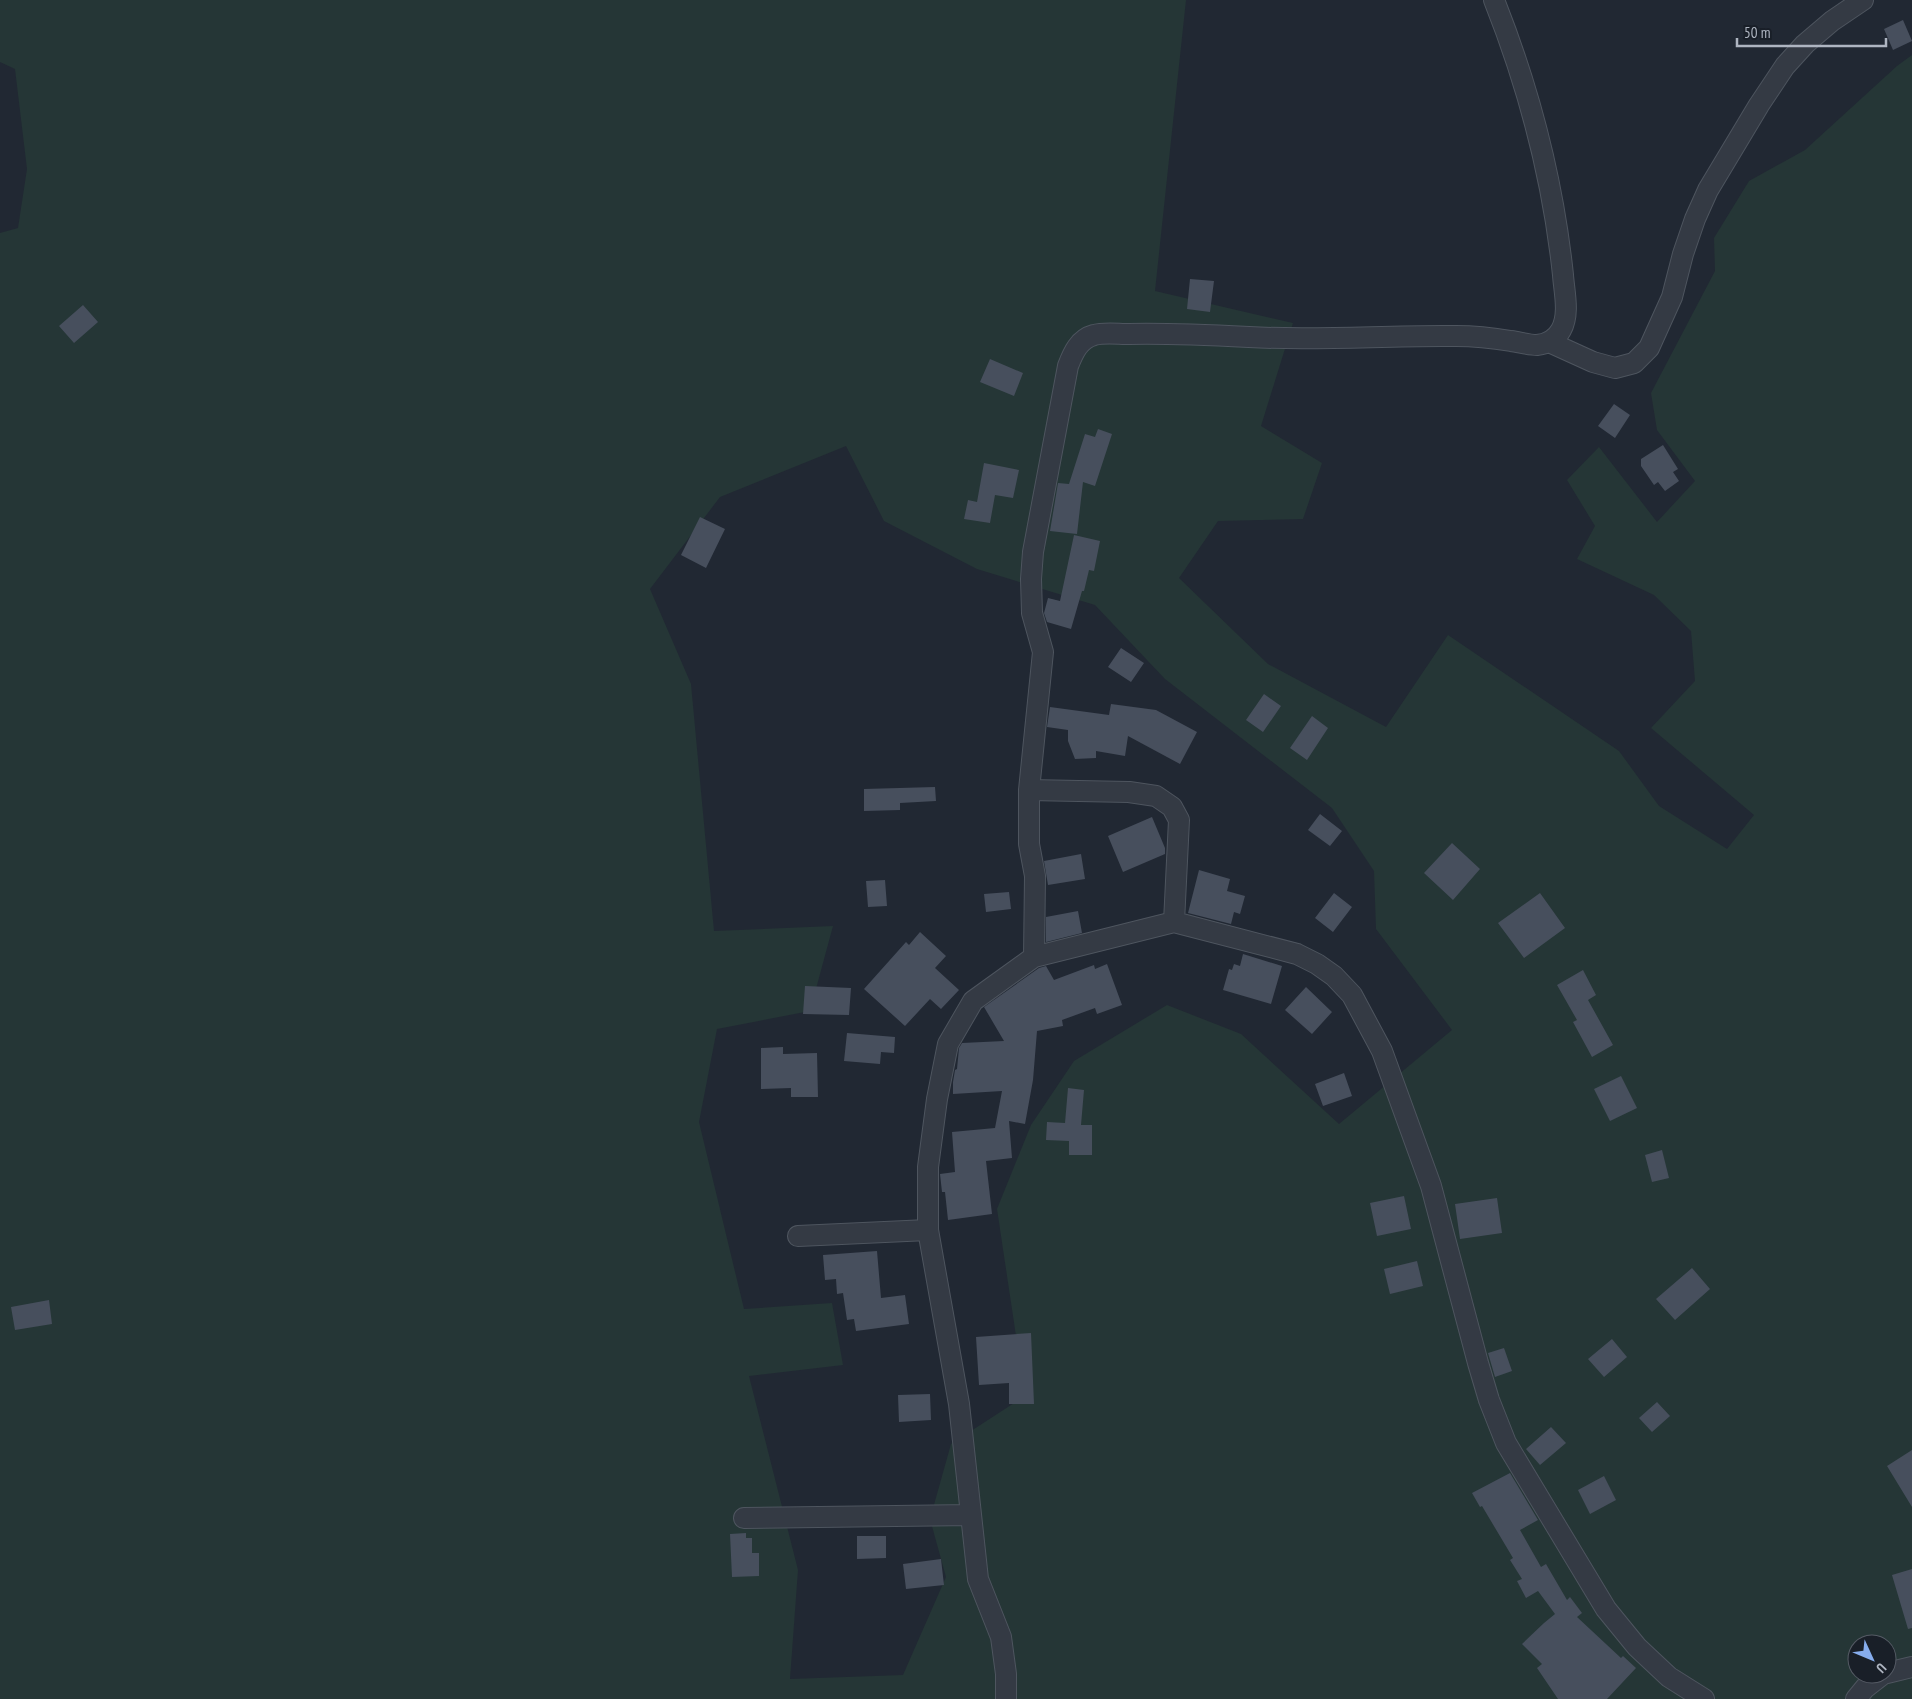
<svg xmlns="http://www.w3.org/2000/svg" width="1912" height="1699" viewBox="0 0 1912 1699" font-family="'PT Sans Narrow',sans-serif">
<rect width="100%" height="100%" fill="#212833"/>
<path fill="#253636" fill-rule="evenodd" d="M0,0H1186L1155,291L1293,323L1261,426L1322,463L1303,519L1218,521L1179,578L1268,664L1386,727L1448,635L1619,751L1659,806L1727,849L1754,815L1651,728L1695,681L1691,631L1654,595L1577,559L1595,526L1567,480L1599,447L1657,522L1695,481L1657,430L1651,393L1715,271L1714,238L1749,181L1805,150L1897,66L1912,55V1699H0V233L18,228L27,169L15,69L0,62ZM846,446L884,521L977,569L1095,605L1165,679L1332,808L1374,871L1376,929L1452,1030L1339,1124L1241,1034L1167,1005L1074,1061L1031,1125L997,1209L1025,1396L951,1444L930,1519L946,1577L903,1675L790,1679L798,1570L749,1376L843,1365L832,1303L744,1309L699,1122L717,1029L810,1011L833,926L714,931L691,684L650,589L720,497ZM1857,1644H1887V1674H1857Z"/>
<path fill="#474f5d" d="M1903,20L1912,41L1893,50L1884,29Z
M1190,279L1214,281L1210,312L1187,309Z
M83,305L98,322L74,343L59,326Z
M990,359L1023,373L1014,396L980,382Z
M1614,404L1630,415L1615,438L1598,426Z
M1098,429L1112,434L1095,486L1083,482L1077,534L1050,531L1058,483L1069,484L1085,434L1095,437Z
M1663,445L1678,469L1673,472L1679,481L1665,491L1658,482L1654,485L1641,466V459Z
M984,463L1019,470L1013,498L995,495L990,523L964,519L968,500L977,502Z
M700,517L725,529L706,568L681,555Z
M1074,535L1100,541L1094,571L1089,570L1084,591H1082L1071,629L1047,622L1044,613L1048,598L1060,601Z
M1121,648L1144,663L1131,682L1108,667Z
M1264,694L1281,706L1263,732L1246,720Z
M1111,704L1156,710L1197,732L1180,764L1128,736L1125,756L1096,751V758L1075,759L1068,741V730L1047,727L1050,707L1109,715Z
M1312,716L1328,728L1307,760L1290,748Z
M935,787L936,801L900,803V810L864,811V789Z
M1320,814L1342,831L1330,846L1308,830Z
M1152,817L1165,848V854L1123,872L1108,836Z
M1452,843L1480,869L1453,900L1424,873Z
M1081,854L1085,879L1048,885L1044,861Z
M1199,870L1230,879L1227,891L1245,896L1240,914L1234,912L1231,924L1188,913Z
M885,880L887,906L868,907L866,881Z
M1009,892L1011,909L986,912L984,894Z
M1334,893L1352,907L1333,932L1315,918Z
M1540,893L1565,928L1524,958L1498,923Z
M1078,911L1082,933L1046,942V917Z
M920,932L946,956L935,968L959,990L941,1009L930,999L905,1026L864,989L906,942L909,945Z
M1243,954L1282,966L1271,1004L1223,990L1229,969L1232,970L1234,964L1240,966Z
M1107,964L1122,1005L1097,1014L1095,1008L1062,1020L1063,1026L1037,1031L1033,1080L1025,1124L1009,1121L1012,1158L986,1161L992,1214L948,1220L945,1192H942L940,1174L955,1172L952,1132L995,1128L1002,1091L953,1094V1082L955,1070L957,1069L959,1048L962,1043L1004,1041L984,1007L1039,968L1046,966L1054,980L1094,965L1095,969Z
M1583,970L1596,995L1588,1000L1613,1045L1592,1057L1573,1022L1577,1020L1557,985Z
M805,986L851,988L849,1015L803,1014Z
M1306,987L1332,1012L1312,1034L1285,1010Z
M847,1033L895,1037L894,1053L881,1052L880,1064L844,1061Z
M783,1047V1054L817,1053L818,1097H791V1088L761,1089V1048Z
M1344,1073L1352,1096L1323,1106L1315,1084Z
M1621,1076L1637,1108L1610,1121L1594,1089Z
M1068,1088L1084,1090L1081,1125H1092V1155H1069V1141L1046,1140L1047,1122L1065,1123Z
M1662,1150L1669,1178L1652,1182L1645,1155Z
M1404,1196L1411,1229L1377,1236L1370,1203Z
M1497,1198L1502,1233L1460,1239L1455,1204Z
M877,1251L881,1298L905,1295L909,1324L856,1331L854,1319L847,1320L843,1293L837,1294L836,1279L825,1280L823,1255Z
M1417,1261L1423,1286L1390,1294L1384,1269Z
M1692,1268L1710,1289L1675,1320L1656,1299Z
M49,1300L52,1324L15,1330L11,1307Z
M1031,1333L1034,1404H1009V1383L979,1385L976,1337Z
M1612,1339L1627,1357L1604,1377L1588,1359Z
M1504,1348L1512,1371L1495,1377L1488,1353Z
M930,1394L931,1420L899,1422L898,1395Z
M1657,1402L1670,1416L1652,1432L1639,1418Z
M1551,1427L1566,1443L1540,1465L1526,1449Z
M1912,1450V1507L1887,1466Z
M1510,1473L1538,1520L1520,1530L1541,1567L1546,1564L1567,1600L1570,1597L1582,1613L1577,1617L1621,1658L1623,1656L1636,1668L1607,1699H1558L1537,1668L1542,1664L1522,1644L1544,1623L1555,1614L1538,1591L1526,1598L1517,1581L1522,1579L1510,1560L1513,1558L1482,1506L1480,1507L1472,1493Z
M1604,1476L1616,1500L1590,1514L1578,1490Z
M746,1533V1538H752V1553H759V1576L732,1577L730,1534Z
M857,1536H886V1558L857,1559Z
M941,1559L944,1585L906,1589L903,1564Z
M1912,1569V1628L1908,1629L1892,1575Z"/>
<g fill="none" stroke-linecap="round" stroke-linejoin="round">
<g stroke="#4e555f" stroke-width="22">
<path id="minor" d="M1549,342L1593,362L1615,368L1634,363L1649,348L1672,297L1683,254L1695,219L1708,190L1759,105L1785,66L1805,44L1832,21L1863,0
M1029,790L1129,792L1156,796L1172,807L1179,820L1174,922
M1034,957L1035,876L1029,844V790L1043,652L1032,613L1031,579L1033,552L1068,366C1073,353 1079,339 1094,335C1104,332 1118,334 1129,334C1169,333 1209,335 1249,337C1318,341 1387,335 1456,336C1474,336 1493,338 1511,341C1519,342 1529,345 1537,345C1547,344 1556,339 1561,330C1570,314 1564,291 1563,275C1553,180 1529,88 1494,0
M798,1236L928,1230
M744,1518L971,1515
M1887,1673L1912,1667
M1006,1699V1674L1001,1637L978,1579L959,1404L928,1230V1167L937,1099L948,1044L973,1001L1034,957L1174,922L1297,954L1317,964L1334,976L1352,995L1382,1051L1431,1186L1478,1363L1489,1400L1506,1443L1606,1609L1637,1647L1669,1677L1704,1699
M1856,1699L1865,1688L1883,1674"/>
</g>
<use href="#minor" stroke="#343a44" stroke-width="20"/>
</g>
<g transform="translate(1872 1659) rotate(134)"><circle r="24" fill="#191f28" stroke="#555b65"/>
<path d="M0-4L9 19L0 12L-9 19Z" fill="#87aded"/>
<text y="-8" font-size="14" font-weight="bold" text-anchor="middle" fill="#aeb5c1">U</text>
</g>
<path d="M1737 38v8h149v-8" fill="none" stroke="#aeb5c1" stroke-width="2.5"/>
<text x="1744" y="38" font-size="15" fill="#aeb5c1" stroke="#191f28" stroke-width="4" paint-order="stroke">50 m</text>
</svg>
